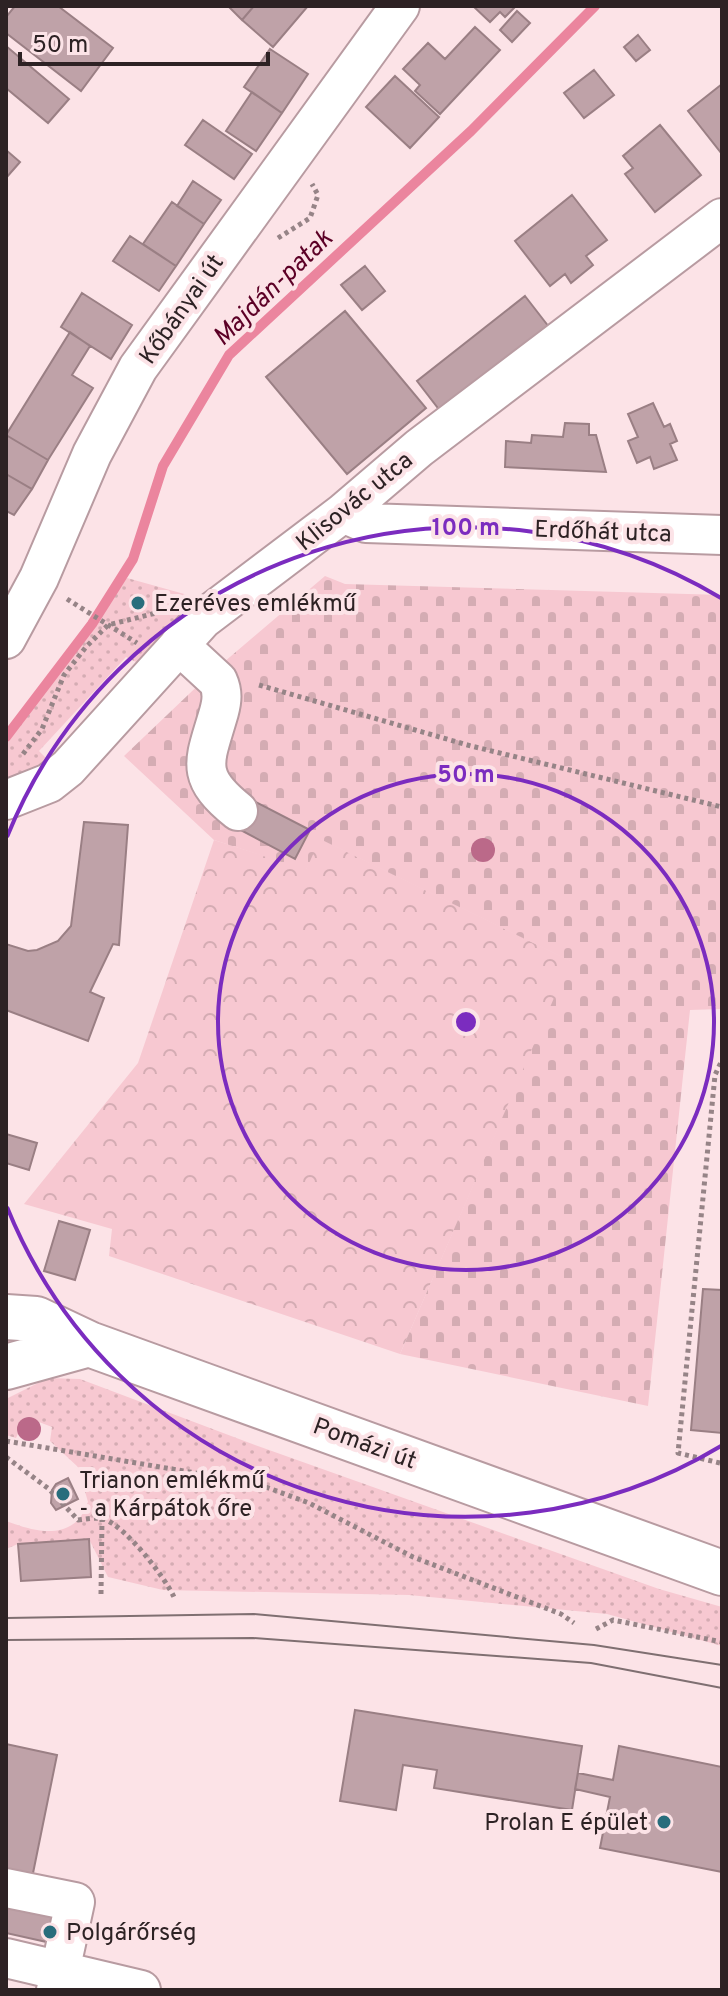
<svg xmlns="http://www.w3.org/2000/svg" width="728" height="1996" viewBox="0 0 728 1996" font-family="Overpass,sans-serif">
<defs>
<pattern id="forest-crowns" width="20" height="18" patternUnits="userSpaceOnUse" patternTransform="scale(2)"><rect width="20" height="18" fill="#f7c8d1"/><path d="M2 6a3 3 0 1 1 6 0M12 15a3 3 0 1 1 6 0" fill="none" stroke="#d4acb3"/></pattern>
<pattern id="cemetery-stones" width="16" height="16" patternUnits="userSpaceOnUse" patternTransform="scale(2)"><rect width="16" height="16" fill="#f7c8d1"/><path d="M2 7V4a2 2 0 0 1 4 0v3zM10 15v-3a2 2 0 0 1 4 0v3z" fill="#d4acb3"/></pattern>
<pattern id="park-dots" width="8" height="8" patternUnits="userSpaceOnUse" patternTransform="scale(2)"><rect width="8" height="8" fill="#f7c8d1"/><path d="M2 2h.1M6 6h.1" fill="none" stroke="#d4acb3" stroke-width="1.8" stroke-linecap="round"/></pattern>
</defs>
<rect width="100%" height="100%" fill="#fce3e7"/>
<path fill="url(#forest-crowns)" d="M319,838L571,961L400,1354L109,1256L112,1229L24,1204L138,1063L214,840L306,869Z"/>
<path fill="url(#cemetery-stones)" d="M325,576L345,584L722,595V1009L690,1010L648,1406L400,1354L570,961L320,839L306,870L214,840L124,756L210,674Z"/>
<path fill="url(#park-dots)" d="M127,578L195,597L138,663L126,657L39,751L50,762L6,780V739Z
M48,1378L80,1379L255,1445L659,1589L722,1607V1646L607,1614L409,1595L163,1590L108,1577L89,1539L18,1544L6,1549V1521C28,1529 59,1540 79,1519C83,1515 85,1507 88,1502L78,1467L50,1441L52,1427L26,1417L16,1438L6,1435V1402L8,1398Z"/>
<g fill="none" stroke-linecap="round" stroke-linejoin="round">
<path stroke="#eb859e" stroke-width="10" d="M6,737L92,624L133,559L163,466L229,355L471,131L595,6"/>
</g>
<path fill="#bfa2a8" stroke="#9a7f84" stroke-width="2" d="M15,6H58L113,48L81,91L6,33V17Z
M228,6H254L242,20Z
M254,6H308L273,47L242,20Z
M473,6H516L505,17L500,12L490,22Z
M517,11L530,23L512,42L500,30Z
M475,27L500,50L440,114L415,91L420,85L403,69L428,43L445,59Z
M638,35L650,50L636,61L624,47Z
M6,46L69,99L48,123L6,88Z
M270,49L308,74L282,113L244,87Z
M594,70L614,95L584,118L564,93Z
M395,76L439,117L410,148L366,107Z
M722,84V154L688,111Z
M252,92L282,113L256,151L226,131Z
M203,120L252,154L234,179L185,145Z
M660,125L701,175L655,212L625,174L633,168L623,156Z
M6,150L20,162L6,178Z
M193,181L221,200L204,224L177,206Z
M572,195L607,240L586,256L593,265L571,283L565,274L550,286L515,241Z
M172,202L204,224L176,266L143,244Z
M130,236L176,266L159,291L113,261Z
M365,266L385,291L362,310L341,285Z
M82,293L132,325L111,359L61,327Z
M525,296L549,327L441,412L417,381Z
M345,311L426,408L347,474L266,377Z
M70,332L90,346L72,375L93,388L48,460L6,435Z
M653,403L664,427L670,424L677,441L670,444L677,460L654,469L650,457L637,463L628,441L638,437L628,414Z
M565,423L589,424V435H596L606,472L505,467L506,441L531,443L532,435L563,437Z
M6,435L48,460L32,489L6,474Z
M6,474L32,489L14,515L6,511Z
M250,799L310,830L295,859L235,827Z
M84,822L128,825L119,945L113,944L90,992L104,998L88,1041L6,1010V944L28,951L37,950L58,941L71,926Z
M6,1134L37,1143L29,1170L6,1163Z
M59,1221L90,1230L75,1280L44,1271Z
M703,1289L722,1290V1433L691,1430Z
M68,1478L78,1499L56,1510L51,1503L52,1490L56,1484Z
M89,1539L91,1577L21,1581L18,1544Z
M355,1710L582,1746L572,1810L434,1788L437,1770L403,1765L396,1810L340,1801Z
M6,1744L57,1755L31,1883L6,1879Z
M619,1746L722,1767V1872L600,1848L610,1797L575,1789L578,1773L613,1780Z
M6,1898L59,1910L51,1943L6,1933Z"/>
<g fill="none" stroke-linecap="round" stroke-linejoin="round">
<g stroke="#b89ba1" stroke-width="42">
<path id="minor" d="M343,513L366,523L722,535
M6,639L39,578L92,454L138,368L400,6
M179,645L218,681C223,692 222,701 219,712C205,761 193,775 238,811
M6,800L49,783L68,768L203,619L343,513L419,448L722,218
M6,1888L75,1902L56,1990
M6,1958L141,1990"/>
</g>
<g stroke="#b89ba1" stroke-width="48">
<path id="major" d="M6,1317L36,1319L89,1344L722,1573
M6,1367L89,1344"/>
</g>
<path stroke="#968487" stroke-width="5" stroke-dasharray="4 4" stroke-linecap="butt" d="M278,238L310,218L318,195L312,184
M67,599L137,643
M259,685L471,746L722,807
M23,754L42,729L64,675L86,647L108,625L160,612
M6,1441L255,1483L309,1503L413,1557L561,1614L574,1623
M6,1457L49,1489L78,1520C87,1519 97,1517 104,1519C126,1527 164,1576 174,1597
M720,1463L678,1453L715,1075L722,1060
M101,1594L102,1518
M596,1629L613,1620L722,1642"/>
<use href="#minor" stroke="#fff" stroke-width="38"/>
<use href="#major" stroke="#fff" stroke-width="44"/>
<path stroke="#7f6f71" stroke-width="2" d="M6,1618L254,1614L594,1645L722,1665
M6,1640L253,1638L591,1663L722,1688"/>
</g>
<g fill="#bb6989">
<circle cx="483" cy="850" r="12"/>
<circle cx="29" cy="1429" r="12"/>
</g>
<g fill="none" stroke="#7b2cbf" stroke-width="4">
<circle cx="466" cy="1022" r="248"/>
<path d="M721 1446A495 495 0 0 1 7 1207M7 837A495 495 0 0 1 721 598"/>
</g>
<g fill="#286d7c" stroke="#fce3e7" stroke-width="3">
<circle cx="138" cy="603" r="8"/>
<circle cx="63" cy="1494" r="8"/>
<circle cx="664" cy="1822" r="8"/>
<circle cx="50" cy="1932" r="8"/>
</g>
<g text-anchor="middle" stroke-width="8" stroke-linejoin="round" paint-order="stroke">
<g font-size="24" fill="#2d2224" stroke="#fce3e7">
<text transform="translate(181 309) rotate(-55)" y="8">Kőbányai út</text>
<text transform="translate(354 501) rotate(-39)" y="8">Klisovác utca</text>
<text transform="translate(603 531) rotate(2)" y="8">Erdőhát utca</text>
<text transform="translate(365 1443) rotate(20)" y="8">Pomázi út</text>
</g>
<g font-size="24" fill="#2d2224" stroke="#fce3e7" text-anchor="start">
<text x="154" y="611">Ezeréves emlékmű</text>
<text x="79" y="1488">Trianon emlékmű<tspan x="79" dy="28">- a Kárpátok őre</tspan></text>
<text x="648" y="1830" text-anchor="end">Prolan E épület</text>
<text x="66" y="1940">Polgárőrség</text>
</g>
<g font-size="26" font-style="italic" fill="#5c0026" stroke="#fce3e7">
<text transform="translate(272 287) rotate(-44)" y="9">Majdán-patak</text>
</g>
</g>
<circle cx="466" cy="1022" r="12" fill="#7b2cbf" stroke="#fce3e7" stroke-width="4"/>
<g font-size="24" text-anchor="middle" font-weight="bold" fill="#7b2cbf" stroke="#fce3e7" stroke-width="8" stroke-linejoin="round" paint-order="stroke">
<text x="466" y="535">100 m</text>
<text x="466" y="782">50 m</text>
</g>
<rect width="728" height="1996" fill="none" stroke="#2d2224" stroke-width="16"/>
<path d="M20 52v12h248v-12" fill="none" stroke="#2d2224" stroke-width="4"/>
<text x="32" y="52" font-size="24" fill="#2d2224" stroke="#fce3e7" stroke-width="6" paint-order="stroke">50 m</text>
</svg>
